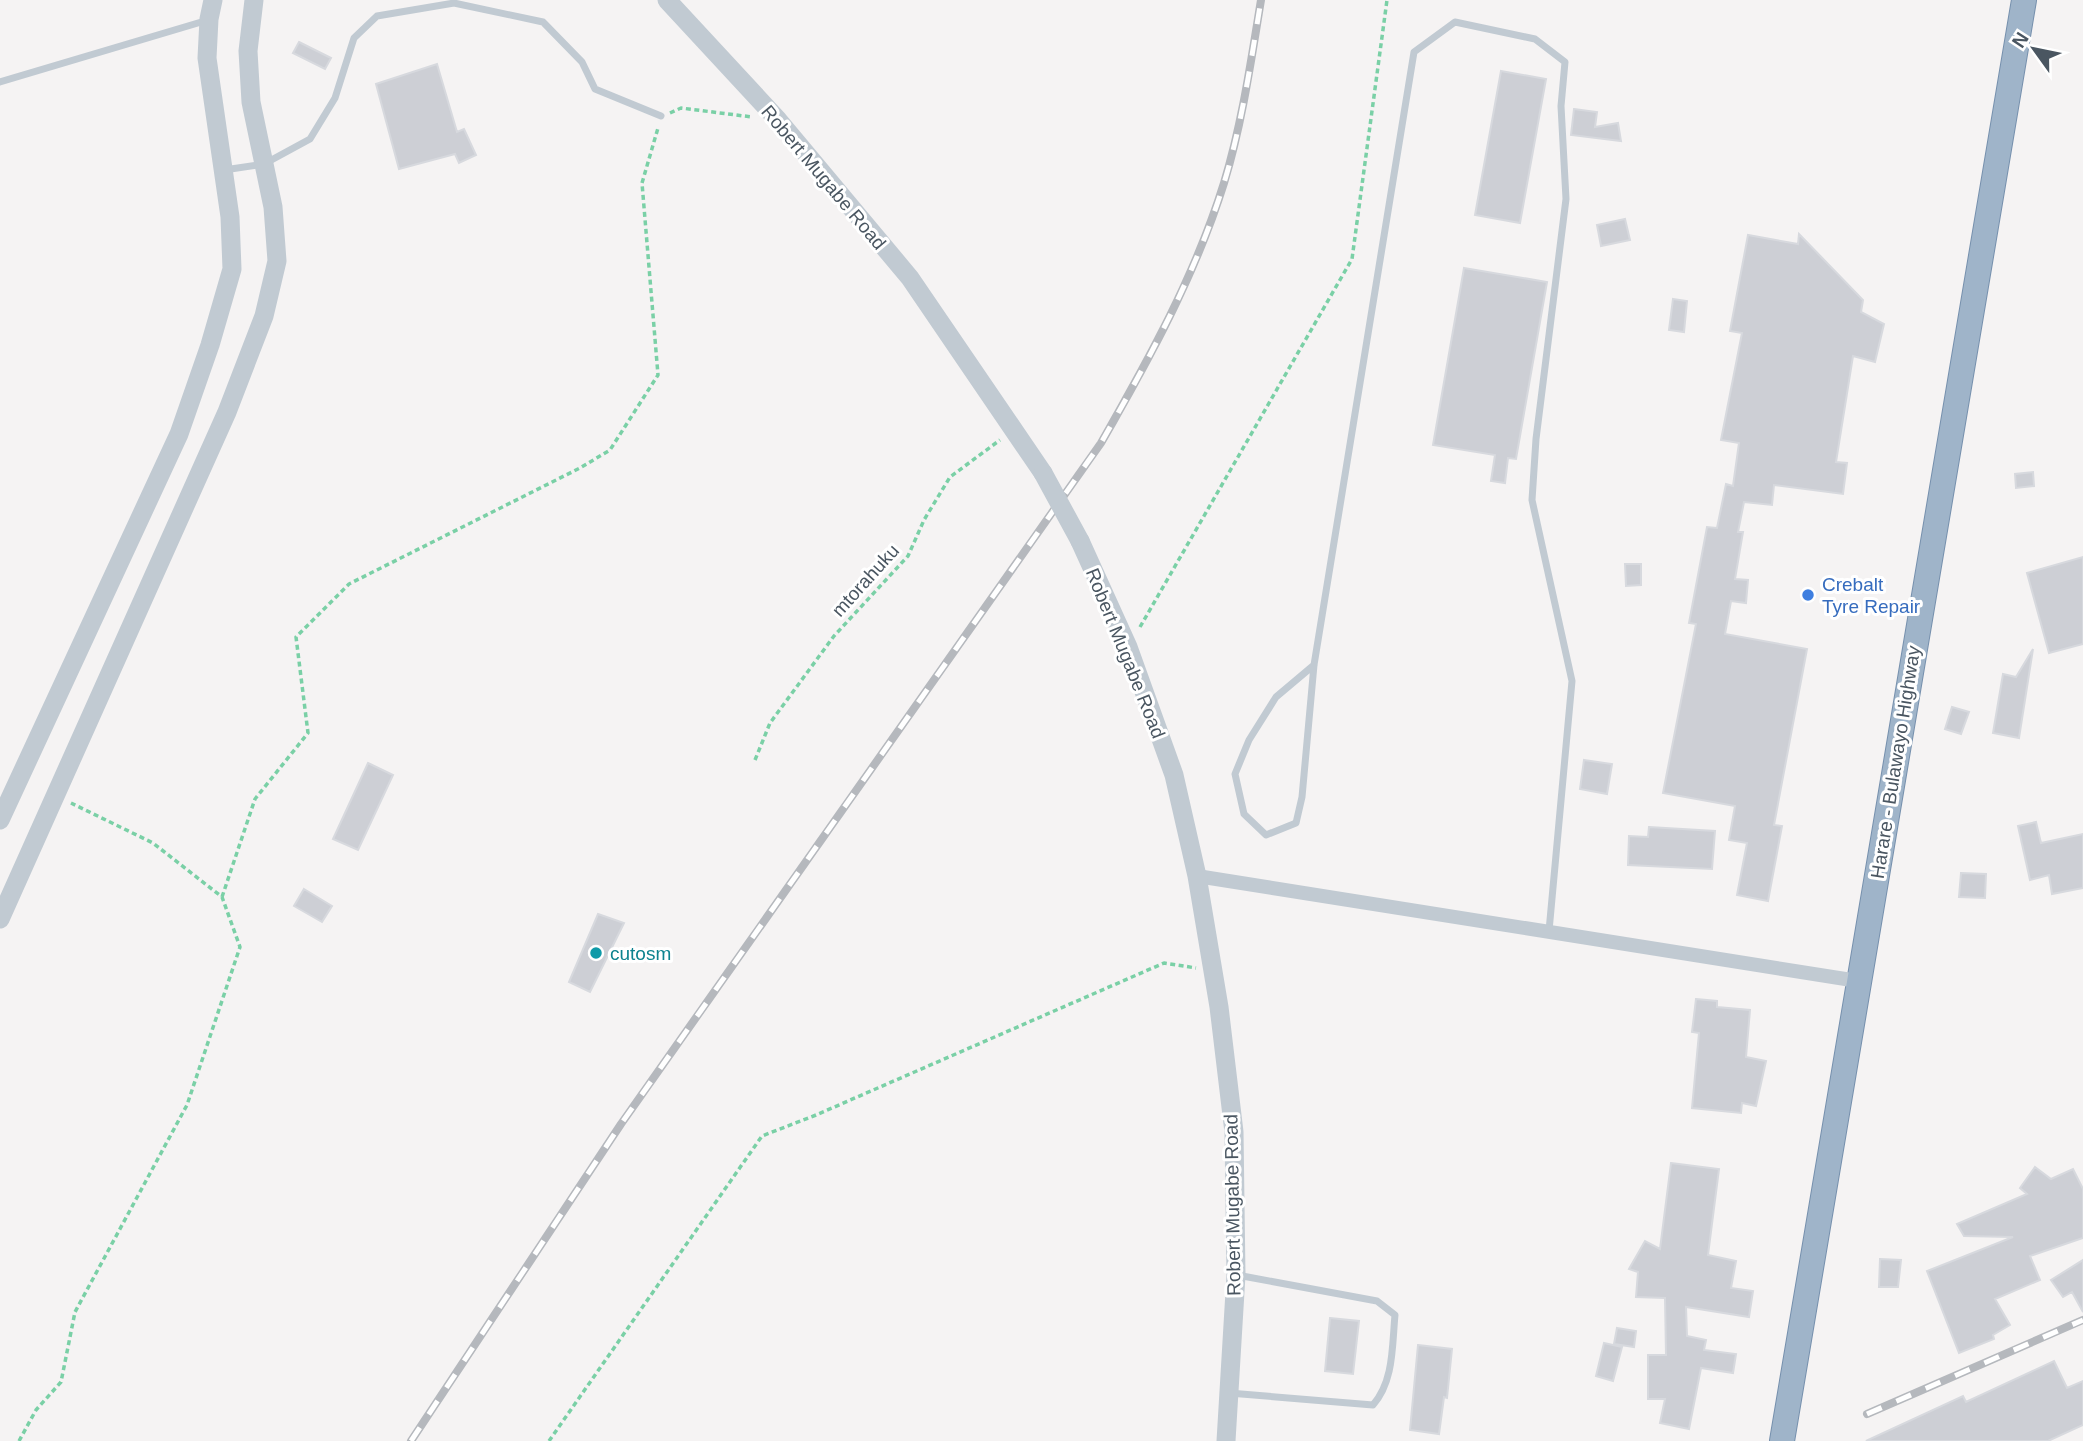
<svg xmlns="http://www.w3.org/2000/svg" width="2083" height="1441" viewBox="0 0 2083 1441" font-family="Arial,sans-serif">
<rect width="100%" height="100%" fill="#f5f3f3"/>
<path fill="#cdcfd5" stroke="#d7d9de" stroke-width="2" d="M299,42L331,58L325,69L293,53Z
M437,64L457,132L464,129L476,155L459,163L455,154L399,169L376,84Z
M1501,71L1546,79L1520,223L1475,215Z
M1574,109L1597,112L1595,127L1618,123L1621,141L1571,135Z
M1625,219L1630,240L1601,246L1597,225Z
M1799,234L1863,300L1861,312L1884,324L1875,362L1853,356L1836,462L1847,463L1843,494L1774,485L1772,505L1744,502L1738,532H1743L1735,579L1748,580L1746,603L1731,601L1725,634L1807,649L1774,825L1782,826L1768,901L1737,895L1747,843L1729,840L1735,806L1663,793L1696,624L1689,623L1707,527L1717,528L1726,484L1733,486L1739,443L1721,440L1742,333L1730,331L1748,235L1798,244Z
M1464,268L1547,282L1516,459L1508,458L1505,483L1491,481L1495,455L1433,445Z
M1673,299L1687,301L1684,332L1669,330Z
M2033,472L2034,486L2016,488L2015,474Z
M2083,557V644L2049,653L2027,573Z
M1625,564H1641V585L1626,586Z
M2033,649L2019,738L1993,733L2003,674L2016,677Z
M1952,707L1969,712L1961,734L1945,729Z
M1584,760L1612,764L1607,794L1580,789Z
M368,763L393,775L358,850L333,839Z
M2036,822L2041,843L2083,834V888L2052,894L2049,875L2030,880L2018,826Z
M1649,827L1715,831L1712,869L1628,865L1629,836L1648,837Z
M1961,873L1986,874L1985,898L1959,897Z
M304,889L332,906L322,922L294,906Z
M598,914L624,923L590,992L569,982Z
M1696,999L1717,1001V1007L1750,1010L1746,1057L1766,1061L1756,1106L1742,1103L1741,1113L1692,1108L1699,1033L1692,1032Z
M1671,1163L1719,1169L1708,1255L1736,1261L1731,1288L1753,1291L1749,1317L1686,1307L1687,1336L1706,1340L1704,1350L1736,1354L1733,1373L1701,1368L1689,1429L1660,1423L1665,1399H1648V1355H1666L1665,1298L1636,1297L1638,1272L1629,1269L1645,1241L1660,1249Z
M2035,1167L2051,1179L2073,1169L2083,1189V1238L2030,1256L2040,1280L1995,1299L2010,1325L1993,1335L1994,1339L1959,1353L1927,1271L2013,1237L1964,1236L1957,1224L2027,1194L2020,1188Z
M1880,1259L1901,1260L1898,1287H1879Z
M2083,1260V1312L2072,1292L2063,1297L2051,1280Z
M1330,1318L1359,1321L1353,1374L1325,1371Z
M1617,1328L1636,1331L1634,1347L1614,1344Z
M1604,1343L1622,1347L1613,1381L1596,1376Z
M1418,1345L1452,1349L1447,1398L1444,1397L1439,1434L1410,1430Z
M2054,1361L2067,1388L2083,1381V1425L2048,1441H1866L1963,1396L1966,1402Z"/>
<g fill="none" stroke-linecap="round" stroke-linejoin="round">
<g stroke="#7690ad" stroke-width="26">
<path id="trunk" d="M1782,1441L2024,0"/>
</g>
<path stroke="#7ad0a6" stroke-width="3.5" stroke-dasharray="5 3.5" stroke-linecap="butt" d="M670,113L681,108L752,117
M1140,627L1352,259L1387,0
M755,760L770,723L834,636L908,556L924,520L950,477L1000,440
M222,897L255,799L308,733L296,637L349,584L580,468L610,450L658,375L642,183L658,128
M19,1441L36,1410L61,1382L75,1312L187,1105L240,947L222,897L153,843L71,803
M549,1441L762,1136L816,1115L1164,963L1196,968"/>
<path stroke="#c1cad2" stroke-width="7" d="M0,82L208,20
M224,170L264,164L310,139L335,98L354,38L377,16L454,3L543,22L582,62L595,89L661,116
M1314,665L1276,697L1249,740L1235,774L1244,814L1266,835L1296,823L1302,797L1314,665L1414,52L1455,22L1535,39L1565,62L1561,106L1566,199L1536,439L1532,500L1572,681L1549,931
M1229,1393L1373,1405C1394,1381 1392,1346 1395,1315L1377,1301L1237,1275"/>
<path stroke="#c1cad2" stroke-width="14" d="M1197,876L1858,981"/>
<path stroke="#c1cad2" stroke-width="19" d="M667,0L778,120L910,278L1043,473
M1080,541L1128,647L1174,775L1197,876L1219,1007L1234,1132L1236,1275L1226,1441
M0,820L179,434L210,345L232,269L230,217L207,58L209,19L213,0
M0,919L227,412L264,316L277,261L273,207L251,102L248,51L254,0"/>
<use href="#trunk" stroke="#9fb4c9" stroke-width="24"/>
<g stroke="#b5b8bd" stroke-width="8">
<path id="rail" d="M1867,1414L2083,1320
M411,1441L621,1124L1101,443C1149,359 1195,276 1224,183C1242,124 1251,61 1261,0"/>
</g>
<use href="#rail" stroke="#fff" stroke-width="5" stroke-dasharray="16" stroke-linecap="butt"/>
<path stroke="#c1cad2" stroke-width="19" d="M1043,473L1080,541"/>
</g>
<circle fill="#3f7fe0" stroke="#fff" stroke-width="2.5" cx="1808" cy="595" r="7"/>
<circle fill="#0f9aa8" stroke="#fff" stroke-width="2.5" cx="596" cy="953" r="7"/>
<g text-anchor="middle" stroke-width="6" stroke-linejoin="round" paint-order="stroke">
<g font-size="19" fill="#4a5661" stroke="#fff">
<text transform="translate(824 177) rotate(50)" y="7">Robert Mugabe Road</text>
<text transform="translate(865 580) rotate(-48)" y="7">mtorahuku</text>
<text transform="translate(1126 653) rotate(68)" y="7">Robert Mugabe Road</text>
<text transform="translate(1895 762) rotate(-81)" y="7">Harare - Bulawayo Highway</text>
<text transform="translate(1232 1205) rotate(-91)" y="7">Robert Mugabe Road</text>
</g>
<g font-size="19" fill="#366cbe" stroke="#fff" text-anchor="start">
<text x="1822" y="591">Crebalt<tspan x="1822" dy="22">Tyre Repair</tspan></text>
</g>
<g font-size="19" fill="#0d838f" stroke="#fff" text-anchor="start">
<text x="610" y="960">cutosm</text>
</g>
</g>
<g transform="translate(2034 49) rotate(303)" stroke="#ffffff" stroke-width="5" paint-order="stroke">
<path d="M0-5L12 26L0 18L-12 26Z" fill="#4a5661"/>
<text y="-10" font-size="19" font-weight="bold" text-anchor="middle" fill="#4a5661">N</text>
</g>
</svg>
